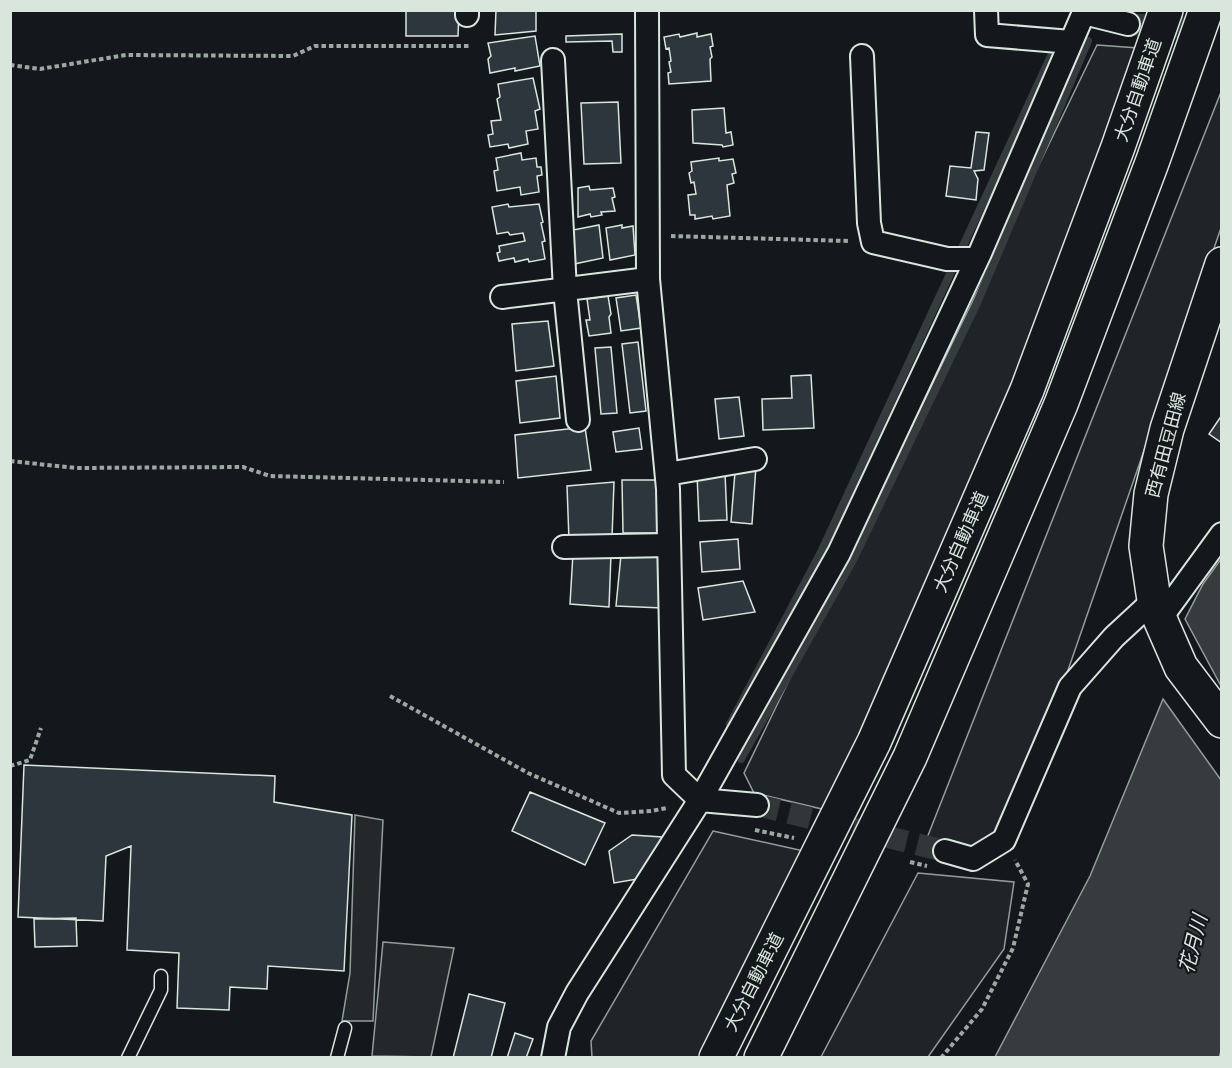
<svg xmlns="http://www.w3.org/2000/svg" width="1232" height="1068" viewBox="0 0 1232 1068" font-family="'Asap Condensed','Noto Sans JP',sans-serif">
<rect width="100%" height="100%" fill="#14181c"/>
<path fill="#202428" stroke="#939e99" stroke-width="1.5" d="M1097,45L1152,49L839,813L754,793L744,773Z
M1221,92V228L1066,676L1000,831L969,847L927,838Z
M713,831L822,855L727,1057H592L591,1041Z
M918,873L1014,882L1004,949L928,1057H821Z"/>
<path fill="#24282b" stroke="#939e99" stroke-width="1.5" d="M355,815L383,820L373,1021H342L350,973Z
M383,942L454,948L431,1057L372,1056Z"/>
<path fill="#363b3e" stroke="#939e99" stroke-width="1.5" d="M1221,559V686L1185,619L1203,584Z
M1163,699L1221,780L1222,1049L1219,1057H995L1090,876Z"/>
<g fill="none" stroke-linecap="round" stroke-linejoin="round">
<path stroke="#363b3e" stroke-width="8" d="M730,724L822,550L1057,43
M741,759L852,562L977,303L1088,41"/>
</g>
<path fill="#2c363c" stroke="#d8e6dc" stroke-width="1.5" d="M406,10H459L458,36H406Z
M496,10H536V31L495,35Z
M697,33V37L711,34L713,46L710,47L712,57L710,59L711,81L669,84L668,73L671,72L669,62L671,61L669,48L666,49L664,37L679,34L680,37Z
M622,34V52H613L612,41L566,42V36Z
M535,36L540,66L515,71V68L490,73L488,59L491,56L488,43Z
M533,78L540,109L535,111L538,129L526,131L528,144L509,148L508,144L490,147L488,135L493,134L491,121L501,120L497,99L500,97L498,84Z
M618,102L621,163L584,164L581,103Z
M724,108L726,133L731,132L733,145L723,147L722,145L693,143L692,110Z
M976,132L989,133L984,170L974,171L978,179L976,200L946,196L950,166L971,168Z
M521,153L522,160L536,158L537,167H541L542,175L537,176L539,192L521,195L520,187L497,191L494,171L498,170L496,158Z
M719,158V161L733,159L736,173L732,174L734,183L727,185L730,216L713,219L712,216L695,219V215H690L688,195L696,194L694,182L691,183L689,173L692,171L691,162Z
M589,186L590,190L613,188L615,197L612,198L615,211L601,212L602,215L591,217L590,214L578,217V188Z
M508,204L509,207L539,204L543,222L541,223L545,241L542,242L545,259L529,262L528,259L515,262L514,258L499,261L497,253L500,252L499,246L525,241L523,233L510,235L508,232L497,234L492,207Z
M599,225L603,258L574,264L571,240L574,239L573,230Z
M622,225V228L633,226L635,255L610,260L606,228Z
M636,295L641,328L621,331L616,298Z
M608,296L611,314L609,317L611,333L589,336L586,320H590L587,299Z
M548,321L554,366L516,371L512,324Z
M638,342L646,411L630,413L622,344Z
M611,347L617,413L601,414L595,348Z
M811,375L814,428L763,430L762,399L792,398L791,376Z
M556,376L560,418L520,423L516,381Z
M739,397L744,436L719,439L715,399Z
M1222,415V443L1209,434Z
M585,427L591,470L518,478L515,435Z
M639,428L642,449L616,452L613,432Z
M756,466L752,524L731,522L735,472Z
M725,473L727,520L699,521L697,474Z
M622,480H662V533H623Z
M614,482L612,538L569,540L567,486Z
M738,539L740,569L702,572L700,542Z
M573,553L611,554L609,607L570,604Z
M662,554V608L616,606L621,555Z
M743,581L755,612L703,620L698,588Z
M24,765L275,776L274,802L352,815L344,971L268,966L267,989L230,987L229,1010L177,1008L179,953L127,950L131,846L106,856L103,921L18,917Z
M530,792L605,823L585,865L512,831Z
M632,835L662,837L643,878L614,883L609,851Z
M76,918L77,946L35,947L34,919Z
M469,994L505,1003L491,1058H453Z
M515,1033L533,1039L526,1058H507Z"/>
<g fill="none" stroke-linecap="round" stroke-linejoin="round">
<path stroke="#313739" stroke-width="22" stroke-dasharray="22 11" stroke-linecap="butt" d="M1128,24L1222,30
M757,805L945,851"/>
<g stroke="#d8e6dc" stroke-width="15">
<path id="lane" d="M128,1058L161,990V976
M337,1058L345,1028"/>
</g>
<g stroke="#d8e6dc" stroke-width="26">
<path id="street" d="M647,10L648,279L668,489L674,775L700,800L757,805
M986,10L987,35L1071,42
M1084,13L1128,24
M467,15V10
M862,56L869,223L873,242L947,259H977
M553,60L565,290L578,420
M502,297L648,279
M667,474L755,459
M564,547L669,545
M1160,619L1222,534
M945,851L973,859L1004,840L1070,687L1114,637L1154,600
M553,1058L559,1027L577,993L700,800L839,553L980,253L1085,10"/>
</g>
<g stroke="#d8e6dc" stroke-width="36">
<path id="secondary" d="M1222,264L1167,429L1151,494L1146,546L1154,600L1160,619L1181,667L1222,721"/>
</g>
<g stroke="#d8e6dc" stroke-width="36">
<path id="highway" d="M716,1058L874,742L1027,390L1118,147L1166,10
M761,1058L910,757L1061,404L1153,160L1206,10"/>
</g>
<path stroke="#9da8a2" stroke-width="4" stroke-dasharray="4.5 3" stroke-linecap="butt" d="M10,65L40,69L126,55L293,56L315,46H471
M671,236L849,241
M10,461L76,468L243,467L270,476L504,482
M390,696L528,773L619,813L651,811L667,808
M10,766L30,760L41,728
M755,830L794,838
M910,862L927,866
M941,1058L982,1009L1013,948L1028,884L1015,860"/>
<use href="#lane" stroke="#14181c" stroke-width="12"/>
<use href="#street" stroke="#14181c" stroke-width="22"/>
<use href="#secondary" stroke="#14181c" stroke-width="33"/>
<use href="#highway" stroke="#14181c" stroke-width="33"/>
</g>
<g text-anchor="middle" stroke-width="4.5" stroke-linejoin="round" paint-order="stroke">
<g font-size="18" fill="#d8e6dc" stroke="#14181c">
<text transform="translate(1138 90) rotate(-71)" y="6">大分自動車道</text>
<text transform="translate(1166 445) rotate(-75)" y="6">西有田豆田線</text>
<text transform="translate(961 542) rotate(-66)" y="6">大分自動車道</text>
<text transform="translate(754 982) rotate(-63)" y="6">大分自動車道</text>
</g>
<g font-size="20" font-style="italic" fill="#d8e6dc" stroke="#14181c">
<text transform="translate(1193 944) rotate(-76)" y="7">花月川</text>
</g>
</g>
<rect width="1232" height="1068" fill="none" stroke="#d8e6dc" stroke-width="24"/>
</svg>
